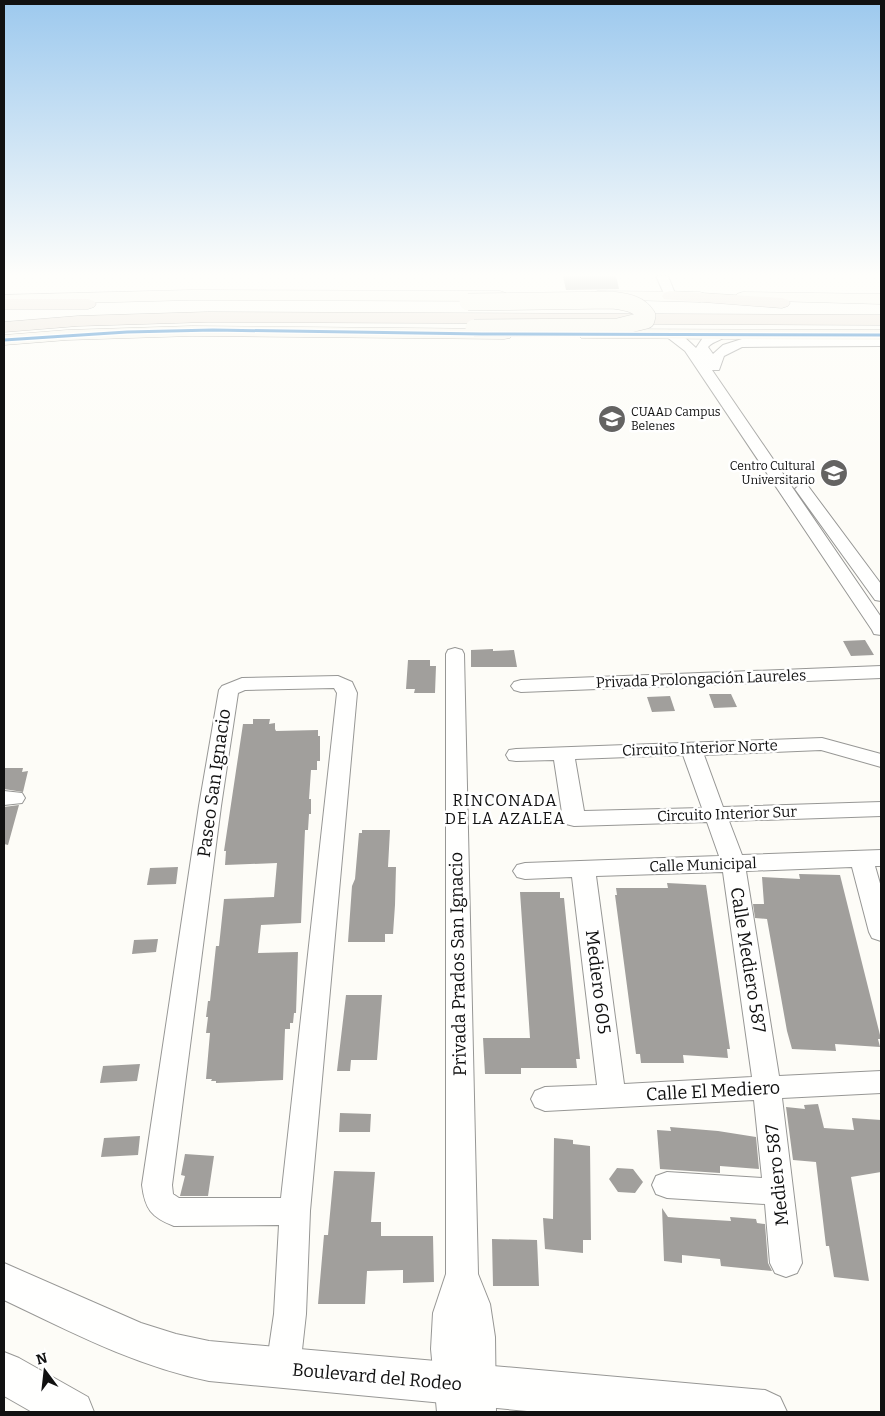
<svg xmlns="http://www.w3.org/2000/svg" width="885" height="1416" viewBox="0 0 885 1416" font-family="Bitter,serif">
<rect width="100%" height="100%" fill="#fdfcf7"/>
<path fill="#a19f9c" d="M563,276H616L619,289L566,290Z
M865,640L874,655L851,656L843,641Z
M493,649V651L514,650L517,667H471V650Z
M408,660H430V666H436L435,693H414L415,689H406Z
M709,694H731L737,707L714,708Z
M670,696L675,711L652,712L647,697Z
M253,719H270L269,724L275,723V729L276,731L318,730V736H320V761H317V770H311L309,799H311V814H309L308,830H305L301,923L261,925L258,953L298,952L296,1013H294L293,1023H290V1029H285L283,1080L216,1083V1081H211L212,1079H206L210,1033H206L208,1017H206L208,1001H210L216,946H219L224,899L274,897L277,863L225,865L226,851H224L243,724H253Z
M4,768H23L22,772L28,771L23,792L4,789Z
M19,805L8,845L4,844V807Z
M362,830H390L388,867H396L395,905L393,934H385V942H348L352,886L355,879L359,833H362Z
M178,867L176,884L147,885L150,868Z
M799,874L840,875L881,1039H878L880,1047L835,1044L836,1051L792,1049L787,1031L767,919L755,918L753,904H764L762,877L800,879Z
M667,883L706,885L730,1049H727L728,1058L683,1055L684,1063H641L640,1054H636L615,895H617L616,888H668Z
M520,892H560V898H564L580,1059H576L577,1068H521V1074H485L483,1038H530Z
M158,939L156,952L132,954L134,940Z
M346,995H382L377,1060H351L350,1071H337Z
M140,1064L137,1081L100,1083L103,1066Z
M818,1104L824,1128L854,1130L852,1118L881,1120V1172L851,1177L869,1281L834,1277L829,1246H826L816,1162L793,1160L786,1107L805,1109L804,1105Z
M340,1113L371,1114L370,1132H339Z
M670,1127L718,1131L756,1137L759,1169L720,1166V1173L660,1169L657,1130L671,1131Z
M140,1136L138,1155L101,1157L104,1138Z
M554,1138L573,1140V1144L590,1146L591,1240H583V1253L545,1249L543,1218L553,1219Z
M185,1154L214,1156L208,1196H180L185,1176L181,1175Z
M617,1168L633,1169L643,1182L635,1193L618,1192L609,1179Z
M334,1171L375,1172L371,1222H381V1236H433L434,1282L403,1283V1270L367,1271L365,1304H318L324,1235H328Z
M662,1208L668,1217L681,1218L731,1221L730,1217L756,1219L757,1223L765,1224L768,1263L772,1271L721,1266L720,1259L682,1255V1263L664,1261Z
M492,1239L537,1240L539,1286H493Z"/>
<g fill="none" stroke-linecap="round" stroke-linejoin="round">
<g stroke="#979795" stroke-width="2">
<path id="minor" d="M656,276H668L676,296L674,298H666Z
M669,330L682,335L696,348L704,336L722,330L726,331L728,334C723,341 714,340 708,347L713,354L723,345L742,339L881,338V346L742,347L724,356L719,370H712L881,617V635L874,634L872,630L685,351L663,334Z
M803,484L808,486L881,584V601L875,600L795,489L798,486Z
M455,648L462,650L464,654L478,1274L490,1304L495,1337L496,1412H437L431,1349L433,1313L446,1274V654L448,650Z
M881,666V678L521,692L514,690L511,686L514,682L521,680Z
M338,676L352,682L357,693L310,1211L306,1314L300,1368L295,1380L283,1385L271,1380L266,1368L274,1314L279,1225L174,1226C151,1217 145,1209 142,1185L199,806L219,690L222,686L242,678ZM334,688L337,693L281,1198H179L173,1194L172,1185L221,806L238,693L245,690Z
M822,738L881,754V767L821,750L704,755L723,807L881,802V816L729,821L742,855L881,850V866H875L881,887V941L872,938L869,932L852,867L746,871L779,1076L881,1071V1093L782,1098L802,1263L797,1273L786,1277L775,1273L770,1263L765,1204L667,1198L656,1194L652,1185L656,1176L667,1172L762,1178L754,1100L545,1111L535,1107L531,1099L535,1091L545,1087L597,1085L572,877L525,879L517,877L513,871L517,865L525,863L719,856L707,822L574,826L566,824L563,819L554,760L516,761L509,760L506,755L509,750L516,749ZM683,755L702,808L584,811L575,759ZM723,872L752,1077L624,1084L596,876Z
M4,791L22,793L25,798L22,803L4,805Z"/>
</g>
<g stroke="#979795" stroke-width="2">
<path id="tertiary" d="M4,1263L141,1323L176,1334L209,1341L765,1390L780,1397L787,1412H538L209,1381C136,1366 71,1332 4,1300Z
M4,1352L19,1358L88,1397L94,1412H32L4,1396Z"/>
</g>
<g stroke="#8e8d8b" stroke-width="1">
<path id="secondary" d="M191,290L500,291L506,293L508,296L506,299L500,301L191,300L4,305V295Z
M598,291L700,292L706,294L708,297L706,300L700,302L592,299L590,296L592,293Z
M743,292L881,294V304L737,300L735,297L737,294Z
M192,326L504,329L510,330L512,334L510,338L504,339L192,336L67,340L4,345V335L67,330Z
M587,329L881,330V340L581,338L579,334L581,330Z"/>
</g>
<g stroke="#858482" stroke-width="1">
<path id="motorway" d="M670,291L782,298L788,300L790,303L788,306L782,308L664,299L662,296L664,293Z
M4,299H88L94,301L96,304L94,307L88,309H4Z
M208,312L881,315V325L208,322L78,326L4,332V322L78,316Z"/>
</g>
<use href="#minor" fill="#fffffe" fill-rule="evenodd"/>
<use href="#tertiary" fill="#fffffe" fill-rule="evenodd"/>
<use href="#secondary" fill="#f6f4eb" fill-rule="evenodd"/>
<use href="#motorway" fill="#eae1d8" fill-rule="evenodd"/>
<g stroke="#8e8d8b" stroke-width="18" stroke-linecap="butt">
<path id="secondary-bridge" d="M468,302L612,300C626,302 639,303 647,316L646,320L618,327L474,328"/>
</g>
<use href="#secondary-bridge" stroke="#f6f4eb" stroke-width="17"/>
<g stroke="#fff" stroke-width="5.5">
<path id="bus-1" d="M4,340L127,332L213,330L482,334L881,335"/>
</g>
<use href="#bus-1" stroke="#0065bd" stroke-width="3"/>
</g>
<linearGradient id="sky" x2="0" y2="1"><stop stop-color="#9dc9ee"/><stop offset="0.58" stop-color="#fefefb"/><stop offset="1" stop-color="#fefefb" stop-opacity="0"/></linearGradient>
<rect width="885" height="474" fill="url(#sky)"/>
<defs>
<g id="university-disc" transform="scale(1.4375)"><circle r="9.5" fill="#646362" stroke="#fff"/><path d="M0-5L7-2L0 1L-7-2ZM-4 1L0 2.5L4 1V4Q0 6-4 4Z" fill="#fff"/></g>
</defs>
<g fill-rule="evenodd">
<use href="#university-disc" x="612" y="419"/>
<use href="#university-disc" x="834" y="473"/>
</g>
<g text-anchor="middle" stroke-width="5" stroke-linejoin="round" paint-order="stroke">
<g font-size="12" fill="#111" stroke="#fff" text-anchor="start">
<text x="631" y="416">CUAAD Campus<tspan x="631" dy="14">Belenes</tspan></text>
<text x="815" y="470" text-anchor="end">Centro Cultural<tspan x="815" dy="14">Universitario</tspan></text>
</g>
<g font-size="15" fill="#111" stroke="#fff">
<text transform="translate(701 679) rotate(-2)" y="5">Privada Prolongación Laureles</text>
<text transform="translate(700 748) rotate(-2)" y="5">Circuito Interior Norte</text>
<text transform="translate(727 814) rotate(-2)" y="5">Circuito Interior Sur</text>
<text transform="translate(703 865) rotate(-2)" y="5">Calle Municipal</text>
</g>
<g font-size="16" letter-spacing="1" fill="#111" stroke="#fff">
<text x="505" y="806">RINCONADA<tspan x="505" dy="18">DE LA AZALEA</tspan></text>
</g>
<g font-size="18" fill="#111" stroke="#fff">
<text transform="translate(214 783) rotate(-82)" y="6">Paseo San Ignacio</text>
<text transform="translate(748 960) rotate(81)" y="6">Calle Mediero 587</text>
<text transform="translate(458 964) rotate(-91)" y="6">Privada Prados San Ignacio</text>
<text transform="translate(598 982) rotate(83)" y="6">Mediero 605</text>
<text transform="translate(713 1091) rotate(-3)" y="6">Calle El Mediero</text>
<text transform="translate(777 1175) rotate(-96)" y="6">Mediero 587</text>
<text transform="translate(377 1377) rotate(5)" y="6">Boulevard del Rodeo</text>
</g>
</g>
<rect width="885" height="1416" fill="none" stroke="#111111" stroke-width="10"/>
<g transform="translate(45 1371) rotate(345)" stroke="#ffffff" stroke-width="4" paint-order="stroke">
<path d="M0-4L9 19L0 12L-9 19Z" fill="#111111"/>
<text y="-8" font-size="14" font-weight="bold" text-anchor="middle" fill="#111111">N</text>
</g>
</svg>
